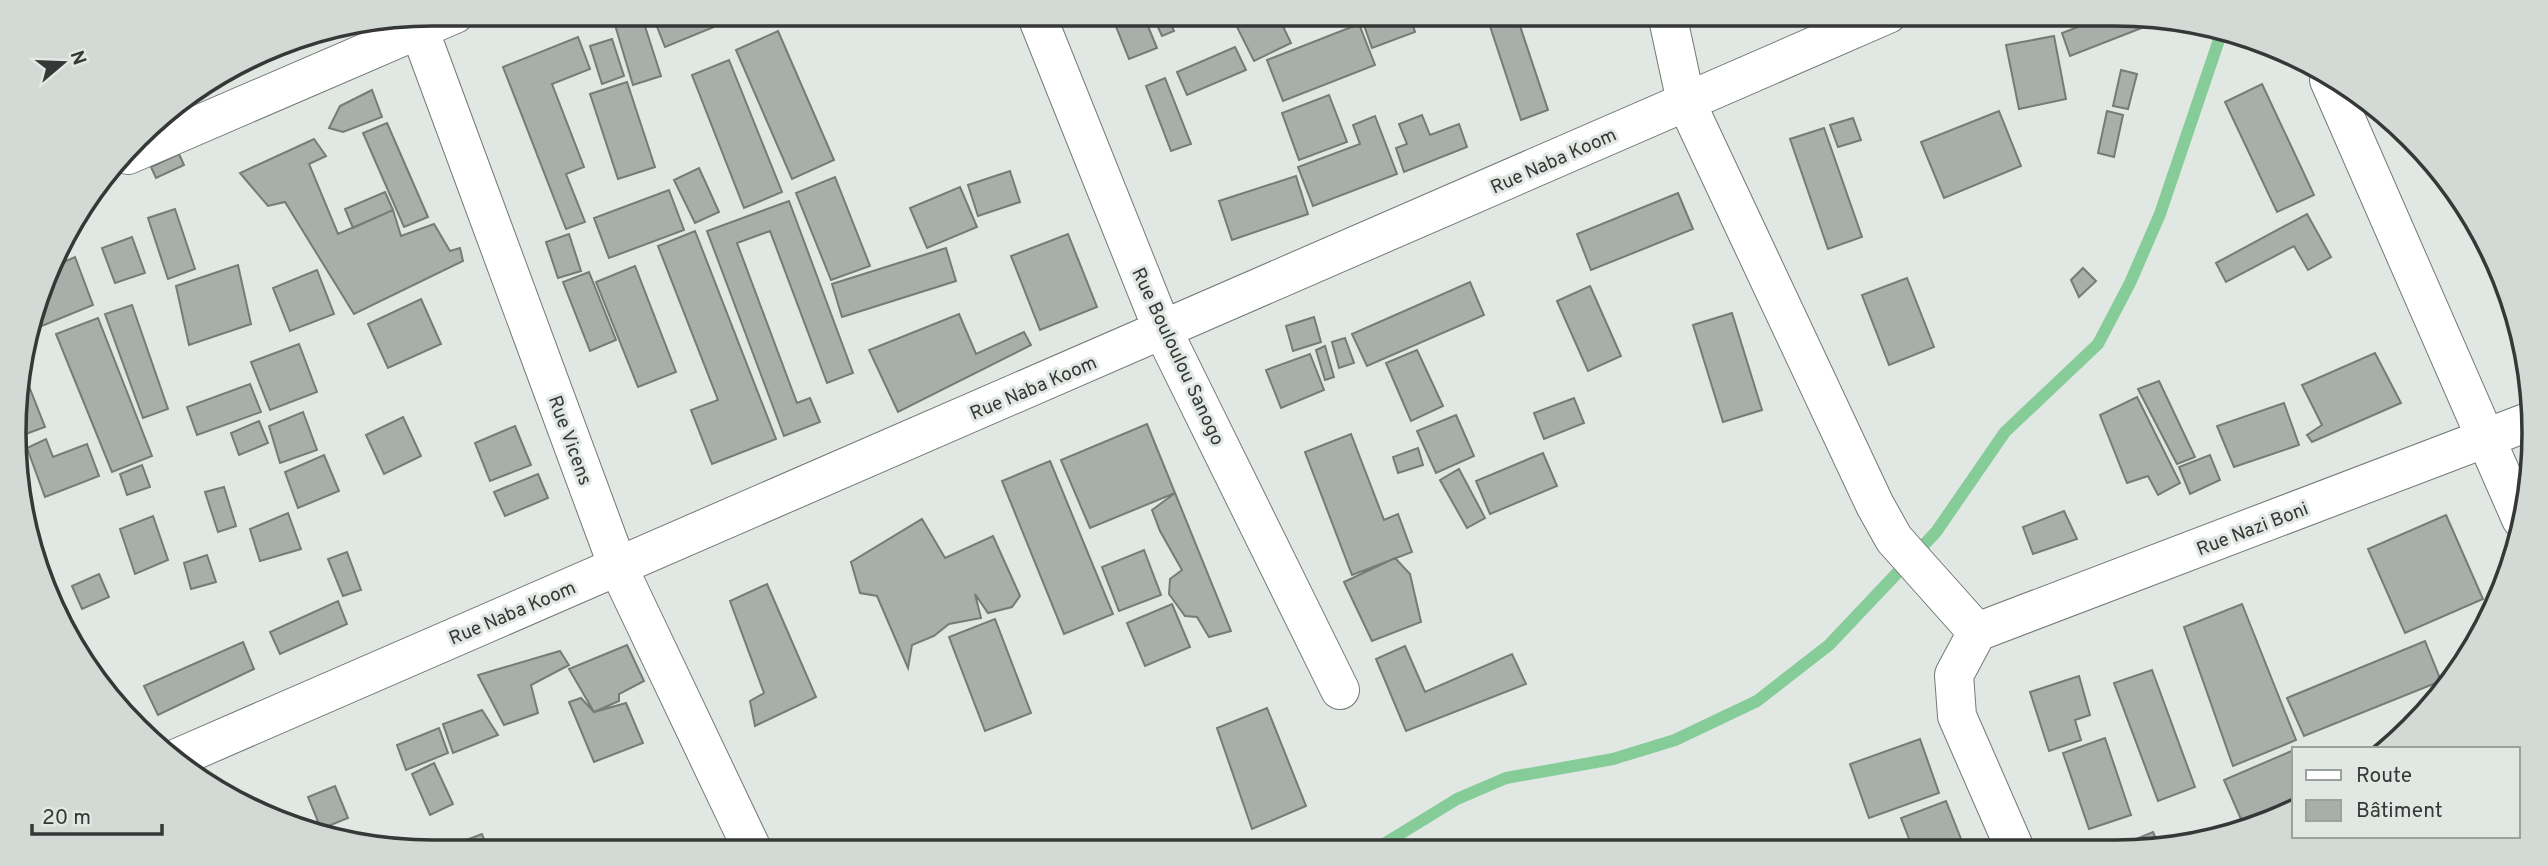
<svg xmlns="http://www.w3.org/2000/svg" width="2548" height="866" viewBox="0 0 2548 866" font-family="Overpass,sans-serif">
<rect width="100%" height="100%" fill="#e1e7e2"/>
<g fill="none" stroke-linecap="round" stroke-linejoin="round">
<path stroke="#86cc98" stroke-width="12" d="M1374,850L1457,799L1506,778L1613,759L1675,740L1757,701L1829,645L1936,532L2005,432L2098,344L2130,283L2160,214L2223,28"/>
</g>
<path fill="#a8aea9" stroke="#757b76" stroke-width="2" d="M652,14H709L714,27L665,47Z
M1111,14H1143L1157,48L1129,59Z
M1152,14H1167L1174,31L1162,36Z
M1248,14H1277L1291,43L1254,61L1234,21Z
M1360,14H1409L1415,32L1372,48Z
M1486,14H1516L1548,110L1521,120Z
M1740,14H1774L1744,25Z
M2111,14L2162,20L2070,56L2062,33Z
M642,17L661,76L633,85L615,25Z
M1359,24L1375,65L1283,101L1267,60Z
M778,31L834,160L792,179L736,50Z
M2054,36L2066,99L2019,109L2006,45Z
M578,37L590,69L552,84L584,167L566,174L585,222L566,229L503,67Z
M612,39L624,76L602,84L590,46Z
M1235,47L1246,70L1187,95L1177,72Z
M729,60L782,192L744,208L692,75Z
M2121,70L2137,74L2128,109L2113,106Z
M1165,78L1191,144L1171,151L1146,86Z
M627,82L655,167L618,179L590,94Z
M2262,84L2314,195L2277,212L2225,102Z
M372,90L382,117L343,132L329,128L340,106Z
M1329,95L1347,142L1299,160L1282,113Z
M1999,111L2021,166L1944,198L1921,142Z
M2107,111L2123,115L2114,157L2098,153Z
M1422,115L1430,135L1459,124L1467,147L1404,172L1396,148L1407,144L1399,124Z
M1375,116L1397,174L1313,206L1298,167L1360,144L1353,125Z
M1853,118L1861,140L1838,147L1830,125Z
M387,123L428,217L404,227L363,133Z
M1824,128L1862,237L1828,249L1790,139Z
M314,139L326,156L309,164L338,234L393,210L401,236L434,224L450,251L460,248L463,261L354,314L285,202L268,206L240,173Z
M179,154L184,165L156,178L151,167Z
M699,168L719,212L695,223L674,180Z
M1010,171L1020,202L978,216L968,185Z
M1296,176L1308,214L1232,240L1219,201Z
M835,177L870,266L831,280L796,193Z
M960,187L977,227L927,248L910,208Z
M669,190L684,230L609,258L594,218Z
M385,192L393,210L353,228L345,209Z
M1678,193L1693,229L1591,270L1577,234Z
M789,201L853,373L827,383L770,231L737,243L797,403L810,398L820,422L784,436L707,231Z
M175,209L195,269L168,279L148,218Z
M2307,214L2331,257L2308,270L2294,246L2226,282L2216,263Z
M695,231L776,439L712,464L691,410L718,400L658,246Z
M569,234L581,271L558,278L546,242Z
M1068,234L1097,307L1040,330L1011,256Z
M132,237L145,273L115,283L102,248Z
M946,248L956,281L842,317L832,284Z
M75,257L93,305L32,330L52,267Z
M238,265L251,324L189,345L176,286Z
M635,266L676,372L638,387L596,282Z
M2083,268L2096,281L2079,297L2071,280Z
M317,270L334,314L290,331L273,288Z
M589,272L616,340L590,351L563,282Z
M1907,278L1934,347L1889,365L1862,295Z
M1470,282L1484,315L1367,366L1352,334Z
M1590,286L1621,356L1588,371L1557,301Z
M421,299L441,344L388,368L368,324Z
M132,305L168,409L143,418L105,314Z
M1732,313L1762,410L1723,422L1693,325Z
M959,314L976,354L1024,332L1031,345L898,412L869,350Z
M1314,317L1321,342L1293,351L1286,326Z
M98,318L152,456L112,472L56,334Z
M1345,338L1354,363L1339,368L1332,342Z
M299,344L317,392L270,410L251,362Z
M1325,346L1334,377L1325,380L1316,350Z
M1417,350L1443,406L1411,421L1386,363Z
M2375,353L2401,403L2312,442L2307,435L2322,425L2302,385Z
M1310,354L1324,390L1281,408L1266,370Z
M21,366L45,427L23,435L18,379Z
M2159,381L2195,457L2177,464L2138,389Z
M250,384L261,412L197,435L187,407Z
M2137,397L2180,483L2158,495L2148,476L2127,483L2100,415Z
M1574,398L1584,423L1544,439L1534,413Z
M2284,403L2299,445L2234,467L2217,426Z
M303,412L317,450L280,463L269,426Z
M1456,415L1474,456L1436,473L1417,431Z
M403,417L421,456L384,474L366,435Z
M259,421L268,443L239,455L231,433Z
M1147,424L1175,493L1090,528L1061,460Z
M515,426L531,465L490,481L475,443Z
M1351,434L1384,520L1398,514L1412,552L1352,575L1305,452Z
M46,439L53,457L87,444L99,476L45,497L27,448Z
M1418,448L1423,465L1398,473L1393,457Z
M1543,453L1557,486L1490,514L1476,481Z
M324,455L339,491L298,508L285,472Z
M2210,455L2220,480L2190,494L2179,467Z
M1050,461L1113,614L1064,634L1002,481Z
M142,465L150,487L127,495L120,474Z
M1459,469L1485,518L1467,528L1440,480Z
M538,474L548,498L505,516L494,492Z
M224,487L236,526L218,532L205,492Z
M1175,493L1231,631L1209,637L1197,617L1185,616L1169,594L1170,579L1182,570L1160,531L1152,510Z
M2064,511L2077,539L2033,554L2023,527Z
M288,513L301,549L260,561L250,529Z
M2446,515L2483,599L2405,633L2368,549Z
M153,516L168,560L135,574L120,529Z
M922,519L945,558L993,536L1020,596L1012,607L988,613L975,594L981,618L949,624L934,636L912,645L908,668L877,596L860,593L851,562Z
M1144,550L1161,595L1119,611L1102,567Z
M347,552L361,590L343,596L328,559Z
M207,555L216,582L191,589L184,563Z
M1395,558L1410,574L1421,622L1372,641L1344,582Z
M99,574L109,597L82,609L72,586Z
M767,584L816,697L755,726L750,701L764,693L730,601Z
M338,601L347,624L280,654L270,632Z
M1172,604L1190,647L1145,666L1127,623Z
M2242,604L2296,740L2233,766L2184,627Z
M995,619L1031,713L985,731L949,637Z
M2425,641L2441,681L2304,736L2287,698Z
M243,642L254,669L158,715L144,686Z
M627,645L644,681L619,694V701L594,712L569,669Z
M1405,646L1425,692L1512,654L1526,684L1406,731L1376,659Z
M560,651L569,665L531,685L538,713L504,725L478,675Z
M2152,670L2195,787L2158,801L2114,683Z
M2079,676L2090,715L2075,720L2081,740L2049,751L2030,692Z
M581,698L594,712L626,703L643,743L594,762L569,702Z
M1267,708L1306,806L1252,829L1217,728Z
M482,710L498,735L453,753L443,724Z
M439,728L448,753L406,770L397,745Z
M2105,738L2131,815L2089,829L2063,753Z
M1920,739L1939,793L1869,818L1850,764Z
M2294,750V811L2244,826L2224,780Z
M434,763L453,804L430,815L412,774Z
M335,786L348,818L321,829L308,797Z
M1946,801L1965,849H1913L1901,818Z
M2153,832L2160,848H2115Z
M482,834L489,852H452L450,846Z"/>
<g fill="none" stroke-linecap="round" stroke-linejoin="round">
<g stroke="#737974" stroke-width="40">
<path id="minor" d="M1036,14L1163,331L1340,690
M1667,14L1686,102L1875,505L1894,539L1977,632
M2329,80L2521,519
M128,155L455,14
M1977,632L2528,422
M1977,632L1954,675L1957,716L2015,849
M177,758L1888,14"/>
</g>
<g stroke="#737974" stroke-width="40">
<path id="tertiary" d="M415,18L618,567L753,851"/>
</g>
<use href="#minor" stroke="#fff" stroke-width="38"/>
<use href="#tertiary" stroke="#fff" stroke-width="38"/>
</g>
<g text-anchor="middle" stroke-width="6" stroke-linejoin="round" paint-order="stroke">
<g font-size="19" fill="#353836" stroke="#e1e7e2">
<text transform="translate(1553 160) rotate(-24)" y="7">Rue Naba Koom</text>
<text transform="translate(1179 356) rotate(65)" y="7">Rue Bouloulou Sanogo</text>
<text transform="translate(1033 387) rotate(-23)" y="7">Rue Naba Koom</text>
<text transform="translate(571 440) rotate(70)" y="7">Rue Vicens</text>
<text transform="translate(2252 528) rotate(-21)" y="7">Rue Nazi Boni</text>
<text transform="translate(512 612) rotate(-23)" y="7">Rue Naba Koom</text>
</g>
</g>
<path d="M0 0H2548V866H0ZM433 26H2115A407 407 0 0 1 2522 433V433A407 407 0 0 1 2115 840H433A407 407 0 0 1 26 433V433A407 407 0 0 1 433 26Z" fill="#d3d9d4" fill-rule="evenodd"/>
<path fill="none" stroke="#353836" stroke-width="3.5" d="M433 26H2115A407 407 0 0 1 2522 433V433A407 407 0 0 1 2115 840H433A407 407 0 0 1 26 433V433A407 407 0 0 1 433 26Z"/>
<rect x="2292" y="747" width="228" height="91" fill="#e1e7e2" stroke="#9ca19d" stroke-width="2"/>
<rect x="2306" y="770" width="35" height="10" fill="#ffffff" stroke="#9ca19d" stroke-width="2"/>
<text x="2356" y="782" font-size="21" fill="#353836">Route</text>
<rect x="2306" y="800" width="35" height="21" fill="#a8aea9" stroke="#9ca19d" stroke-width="2"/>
<text x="2356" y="817" font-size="21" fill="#353836">Bâtiment</text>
<g transform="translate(63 63) rotate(71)" stroke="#e1e7e2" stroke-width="5" paint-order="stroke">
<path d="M0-5L12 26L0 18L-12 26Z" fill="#353836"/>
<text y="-10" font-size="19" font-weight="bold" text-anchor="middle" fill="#353836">N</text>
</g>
<path d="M32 824v10h130v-10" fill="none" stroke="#353836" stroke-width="3.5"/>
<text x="42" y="824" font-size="21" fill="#353836" stroke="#e1e7e2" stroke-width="5" paint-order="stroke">20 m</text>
</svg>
